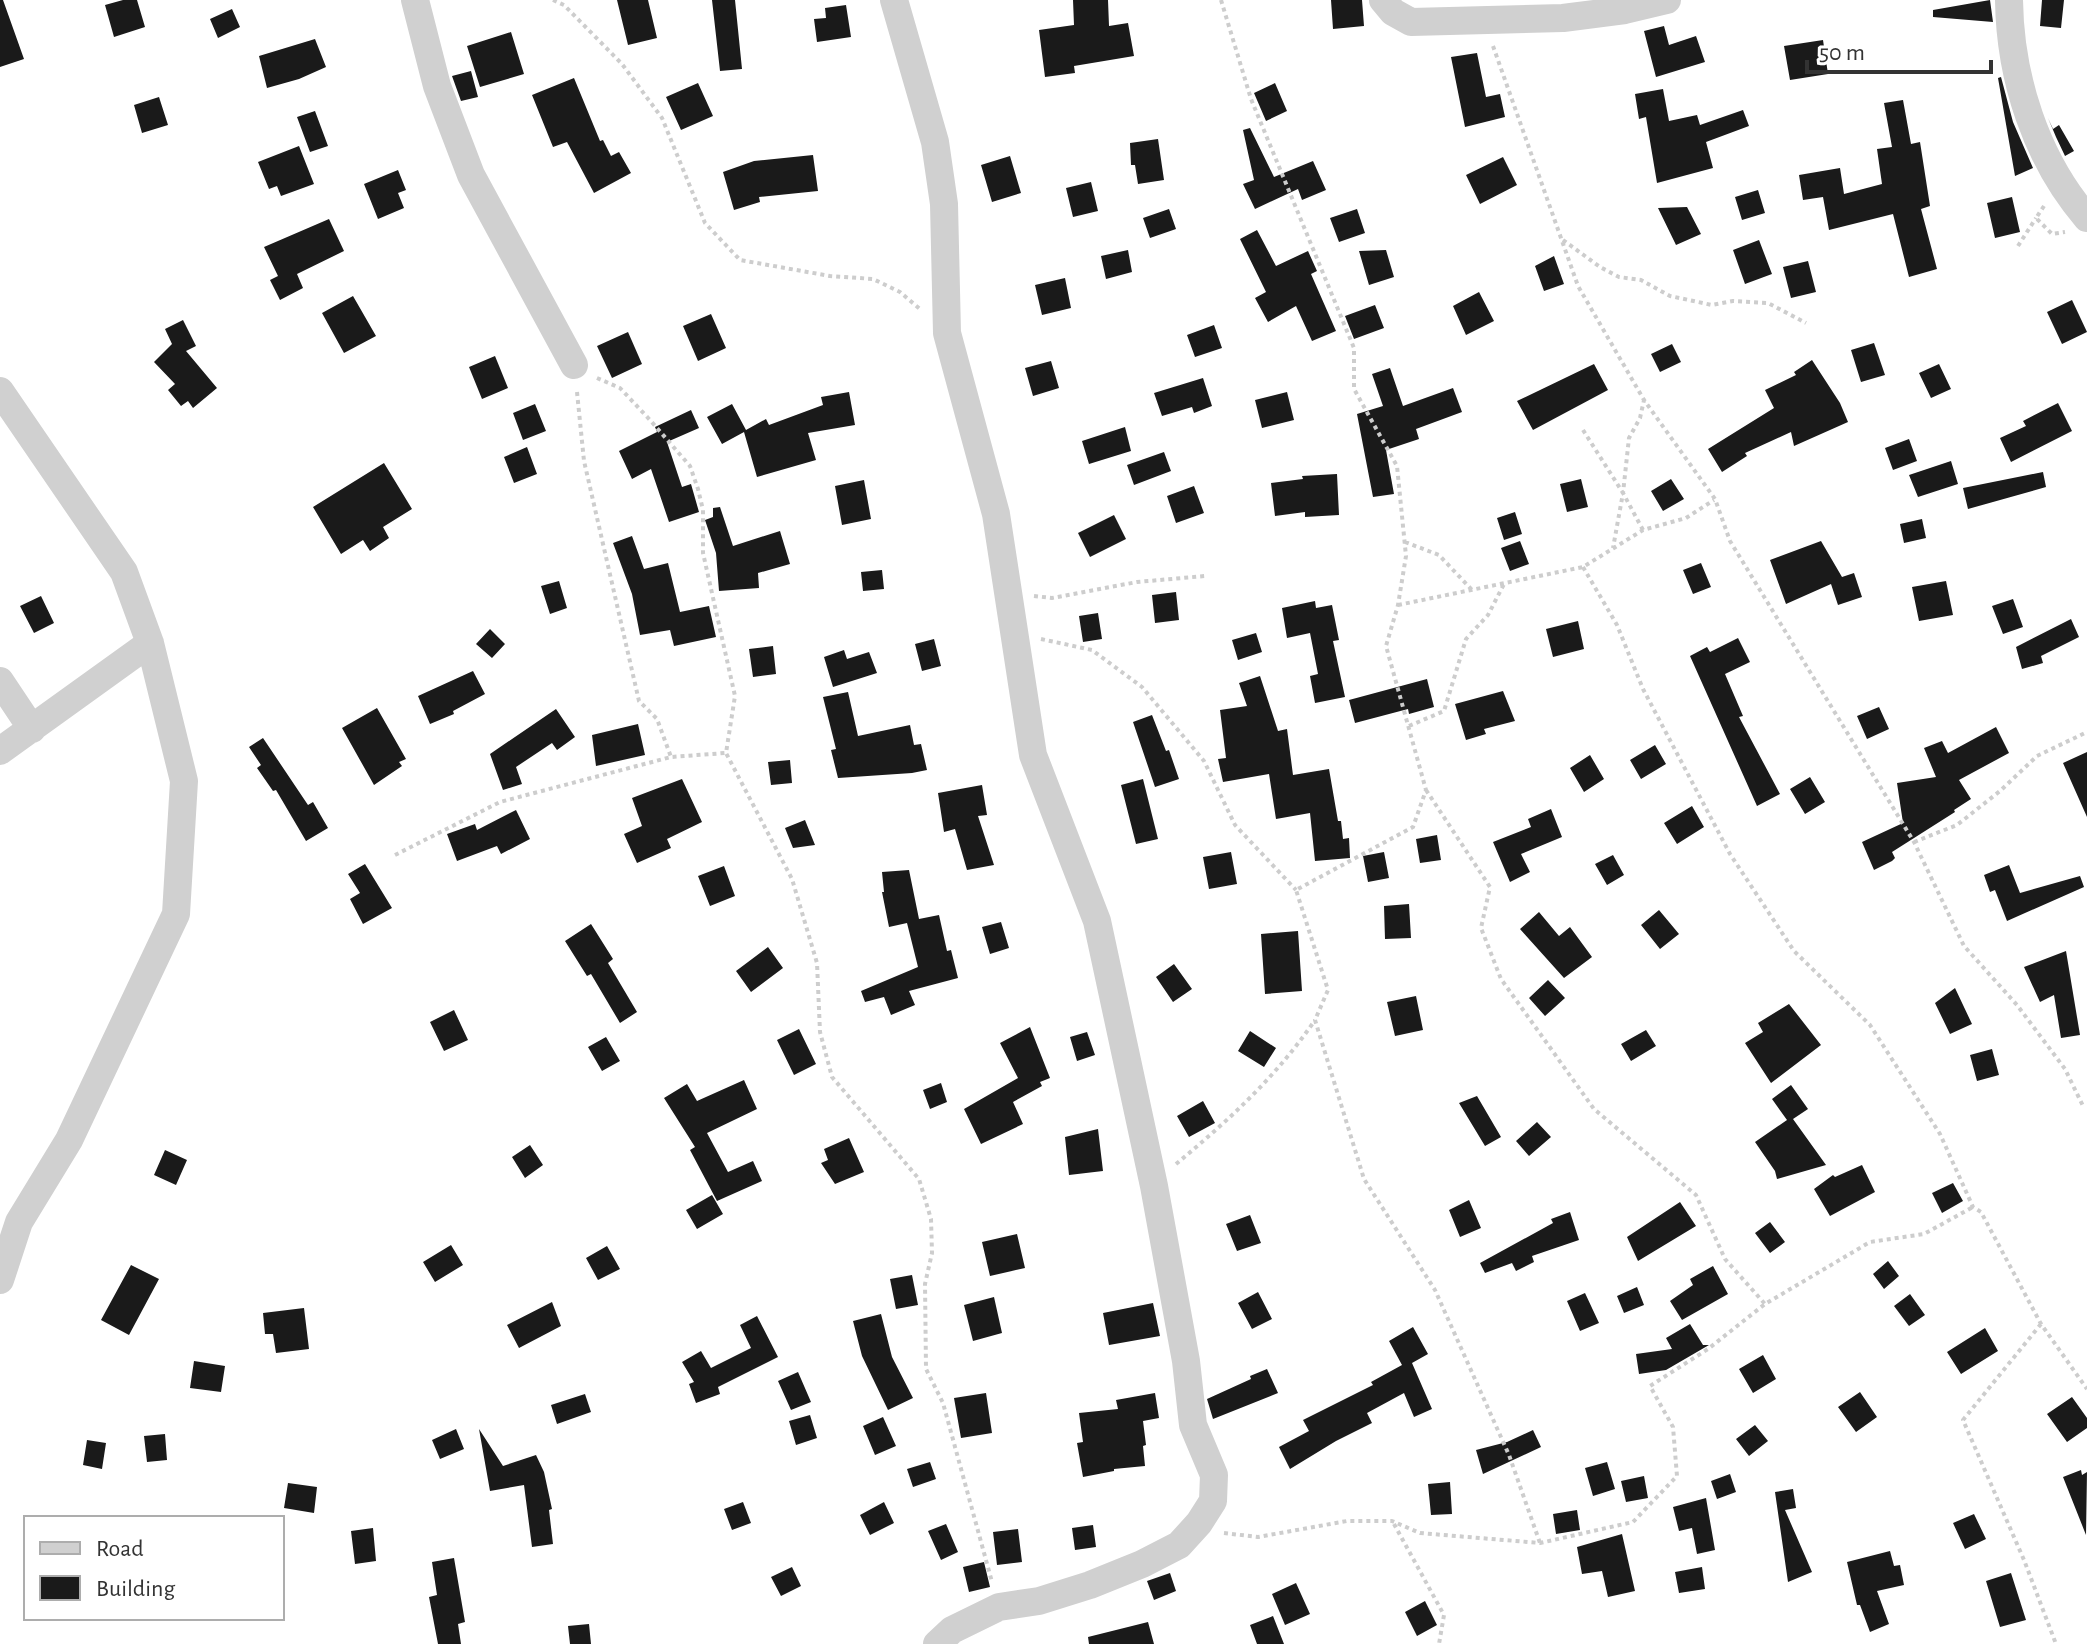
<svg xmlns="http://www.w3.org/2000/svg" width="2087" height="1644" viewBox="0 0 2087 1644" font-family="'Alegreya Sans',sans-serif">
<rect width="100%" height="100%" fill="#fff"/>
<path fill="#1a1a1a" d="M0,0H3L24,59L0,67Z
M123,0H137L145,27L114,37L105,5Z
M617,0H648L657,38L628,45Z
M712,0H735L742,69L720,71Z
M1073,0H1108L1109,26L1128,23L1134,56L1074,66L1075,73L1045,77L1039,30L1074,25Z
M1331,0H1362L1364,26L1333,29Z
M1990,0L1993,22L1933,17V10Z
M2042,0H2064L2061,28L2040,26Z
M846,5L851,37L817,42L814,19L826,18L825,8Z
M232,9L240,27L218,38L210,19Z
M1664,26L1669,45L1696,36L1705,62L1656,77L1644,31Z
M511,32L524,74L480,87L467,46Z
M315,39L326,67L299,79L267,88L259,56Z
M1823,40L1828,74L1790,80L1784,46Z
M1477,53L1486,97L1500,94L1505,117L1465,127L1451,57Z
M471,71L478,97L461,101L452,76Z
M2001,77L2013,122L2033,168L2015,176L1998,78Z
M574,78L600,141L603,140L611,156L619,152L631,173L594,193L567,142L553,147L532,95Z
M698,83L713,116L681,130L666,97Z
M1275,83L1287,111L1266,121L1254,93Z
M1663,89L1669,121L1697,115L1700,125L1743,110L1749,126L1706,142L1713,168L1657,183L1646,117L1639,119L1635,94Z
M159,97L168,125L142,133L134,105Z
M1903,100L1911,144L1920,142L1930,206L1921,209L1937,269L1909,277L1893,214L1829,230L1823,197L1803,200L1799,175L1840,168L1844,194L1882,184L1877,149L1892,147L1884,103Z
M315,111L328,146L310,152L297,117Z
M2048,118L2053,129L2059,125L2074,151L2065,156L2056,137Z
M1250,128L1274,177L1313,161L1326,190L1302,200L1298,189L1255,209L1243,184L1254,180L1243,130Z
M1158,139L1164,180L1138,184L1135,165H1131L1130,143Z
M299,146L314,184L281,196L277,186L269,189L258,162Z
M813,155L818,191L759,197L760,202L734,210L723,172L754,161Z
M1010,156L1021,193L992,202L981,165Z
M1503,157L1517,185L1480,204L1466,175Z
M398,170L406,190L398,193L404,208L378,219L364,184Z
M1091,182L1098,211L1073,217L1066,188Z
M1758,190L1765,213L1742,220L1735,197Z
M2012,197L2020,232L1995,238L1987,203Z
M1687,207L1701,234L1676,245L1658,208Z
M1169,209L1176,229L1150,238L1143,218Z
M1357,209L1365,233L1339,242L1330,218Z
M329,219L344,251L297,274L303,288L280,300L270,280L278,276L264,247Z
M1257,230L1276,266L1308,251L1317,271L1311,274L1336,331L1312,341L1296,306L1268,322L1255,298L1266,292L1240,239Z
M1759,240L1772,274L1745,284L1733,250Z
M1128,250L1132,272L1106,279L1101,256Z
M1386,250L1394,277L1369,285L1359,251Z
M1554,256L1564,284L1544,291L1535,266Z
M1808,261L1816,292L1791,298L1783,267Z
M1065,278L1071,308L1042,315L1035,285Z
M1479,292L1494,321L1466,335L1453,306Z
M353,296L376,336L344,353L322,313Z
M2072,300L2087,332L2062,344L2047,312Z
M1375,305L1384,328L1354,339L1345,316Z
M711,314L726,348L698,361L683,326Z
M183,320L196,346L186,351L217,388L193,408L188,401L181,406L168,390L175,384L154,362L172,344L165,329Z
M1214,325L1222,348L1195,357L1187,335Z
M628,332L642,364L612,378L597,346Z
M1874,343L1885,375L1861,382L1851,350Z
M1672,344L1681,362L1660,372L1651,354Z
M495,356L508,388L482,399L469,367Z
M1812,360L1840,403L1848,422L1794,446L1791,432L1745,453L1747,456L1722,472L1708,449L1774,408L1765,390L1796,375L1794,372Z
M1051,361L1059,388L1033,396L1025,368Z
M1594,364L1608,390L1533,430L1517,401Z
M1939,364L1951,389L1931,398L1919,373Z
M1390,368L1403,406L1453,388L1462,412L1416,429L1419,439L1386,450L1394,494L1373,497L1357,414L1383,406L1372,374Z
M1203,378L1212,406L1194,413L1192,407L1162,416L1154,393Z
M849,392L855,425L808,433L816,460L757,477L744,432L722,444L707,417L732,404L746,430L766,419L769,425L823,405L821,397Z
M1287,392L1294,420L1262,428L1255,400Z
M2058,403L2072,431L2011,462L2000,438L2026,426L2023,421Z
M535,404L546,431L523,440L513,413Z
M691,410L699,428L667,442L682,487L691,484L699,512L669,522L651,469L632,479L619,451L657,432L655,427Z
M1125,427L1131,451L1089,464L1082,441Z
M1909,439L1917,461L1893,470L1885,448Z
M527,447L537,474L514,483L504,457Z
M1164,452L1171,471L1134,485L1127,465Z
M1951,461L1958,484L1918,497L1909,475Z
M384,463L412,509L383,527L389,538L370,551L363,540L341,554L313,507Z
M2043,472L2046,487L1968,509L1963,488Z
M1337,474L1339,515L1305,517V512L1275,516L1271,483L1303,479L1302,476Z
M1581,479L1588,507L1567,512L1560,484Z
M1671,479L1684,499L1663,511L1651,491Z
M864,480L871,519L842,525L835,486Z
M1194,486L1204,513L1176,523L1167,496Z
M720,507L733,546L780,531L790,564L758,573L759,588L719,591L716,553L705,520L713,517V508Z
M1515,512L1522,534L1504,540L1497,518Z
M1114,515L1126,539L1090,557L1078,533Z
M1922,519L1926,538L1904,543L1900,524Z
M632,536L644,569L668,563L680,612L709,606L716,637L674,646L670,630L640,635L632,594L613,543Z
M1520,541L1529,564L1510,571L1501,548Z
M1821,541L1842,577L1854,573L1862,597L1838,605L1831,584L1786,604L1770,560Z
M1701,563L1711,587L1693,594L1683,570Z
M882,570L884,589L863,591L861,572Z
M559,581L567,608L550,614L541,586Z
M1946,581L1953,615L1919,621L1912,587Z
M1176,592L1179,620L1155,623L1152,595Z
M41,596L54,623L34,633L20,606Z
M2013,599L2023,627L2003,634L1992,606Z
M1315,601L1316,608L1332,605L1339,640L1333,641L1345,697L1315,703L1310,676L1318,674L1310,633L1287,638L1282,608Z
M1098,613L1102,639L1083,642L1079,616Z
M2071,619L2079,637L2041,656L2043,663L2022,669L2016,647Z
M1578,621L1584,649L1553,657L1546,629Z
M490,629L505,644L492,658L476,644Z
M1256,633L1262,652L1238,660L1232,640Z
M1738,638L1750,662L1725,674L1743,716L1739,717L1780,794L1757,806L1690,656L1707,647L1710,652Z
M934,639L941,666L922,671L915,644Z
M773,646L776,674L753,677L749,649Z
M844,650L847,659L869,652L877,673L833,687L824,657Z
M473,671L485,694L453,711L454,714L430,724L418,696Z
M1260,676L1278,731L1287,729L1293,775L1329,769L1338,821H1341L1343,839L1349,838L1350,858L1315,861L1310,813L1276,819L1269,774L1223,782L1218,759L1226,758L1220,710L1247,706L1239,683Z
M1427,679L1434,707L1409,714L1408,709L1355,723L1349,700Z
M1503,691L1515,721L1484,729L1486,734L1466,740L1455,704Z
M848,692L858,736L910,725L914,745L921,744L927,770L912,773L838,778L831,750L836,749L823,697Z
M1879,707L1889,729L1867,739L1857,716Z
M377,708L406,759L399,762L402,766L374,785L342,728Z
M556,709L575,737L557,750L552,743L516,767L522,784L503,790L490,754Z
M1152,715L1166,751L1169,750L1179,779L1155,787L1133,722Z
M638,724L645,755L596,766L592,735Z
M1996,727L2009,753L1959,780L1971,799L1954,810L1955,812L1892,852L1895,858L1892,861L1874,870L1862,842L1903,823L1897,783L1936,777L1924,748L1942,741L1948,753Z
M263,738L308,805L313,802L328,828L306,841L276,790L273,791L257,768L261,765L249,747Z
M1655,745L1666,764L1641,779L1630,760Z
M2087,752V817L2063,763Z
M1590,755L1604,779L1584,792L1570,768Z
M790,760L792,783L771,785L768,762Z
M1810,777L1825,802L1805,814L1790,789Z
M682,779L702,822L667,839L671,848L637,863L624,834L642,826L632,798Z
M1143,779L1158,839L1136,844L1121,785Z
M982,785L987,815L978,816L994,865L967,870L955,829L944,832L938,793Z
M1692,806L1704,827L1677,844L1664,823Z
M1551,809L1562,837L1521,854L1530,872L1510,882L1493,842L1531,827L1528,819Z
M516,810L530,839L501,854L497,846L457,861L447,834L475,824L477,830Z
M805,820L815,845L793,848L785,828Z
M1437,835L1441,860L1420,863L1416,839Z
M1231,852L1237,884L1209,889L1203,857Z
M1384,852L1389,878L1368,882L1363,856Z
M1613,855L1624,875L1607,885L1595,864Z
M365,864L392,908L363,924L350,899L360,893L348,874Z
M2009,865L2020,893L2080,876L2084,887L2007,921L1995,890L1990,892L1984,875Z
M724,866L735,896L710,906L698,876Z
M909,870L919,919L939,915L947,951L951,950L958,978L909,991L915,1005L891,1015L884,997L865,1002L861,991L918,967L907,923L889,927L882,892H884L882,872Z
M1409,904L1411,938L1385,939L1384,906Z
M1659,910L1679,934L1660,949L1641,925Z
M1539,912L1559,936L1570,927L1592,957L1564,978L1520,929Z
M1001,922L1009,948L990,954L982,927Z
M591,924L613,959L608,963L637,1012L620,1023L591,974L587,976L565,941Z
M1298,931L1302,991L1265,994L1261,934Z
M768,947L783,968L751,992L736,971Z
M2066,951L2080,1035L2061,1038L2054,995L2040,1002L2024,967Z
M1174,964L1192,989L1173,1002L1156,977Z
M1548,980L1565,998L1545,1016L1529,998Z
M1955,988L1972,1024L1950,1034L1935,1003Z
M1416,996L1423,1030L1395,1036L1387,1002Z
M1789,1004L1821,1045L1771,1083L1745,1043L1763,1032L1758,1023Z
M454,1010L468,1040L444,1051L430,1022Z
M1030,1027L1050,1078L1040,1082L1042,1086L1013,1102L1023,1124L981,1144L964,1109L1018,1078L1000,1043Z
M799,1029L816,1064L794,1075L777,1040Z
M1646,1030L1656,1046L1631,1061L1621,1044Z
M1250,1031L1276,1048L1264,1067L1238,1051Z
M1087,1032L1095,1055L1077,1061L1070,1037Z
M606,1037L620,1061L602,1071L588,1047Z
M1992,1049L1999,1075L1977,1081L1970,1055Z
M744,1080L757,1109L707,1133L728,1172L753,1161L762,1181L717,1201L690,1150L695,1147L664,1098L687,1084L697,1101Z
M941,1083L947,1102L930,1109L923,1090Z
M1791,1085L1808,1109L1793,1119L1826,1165L1777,1179L1775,1171L1755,1142L1787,1120L1772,1099Z
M1477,1096L1501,1137L1485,1146L1459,1103Z
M1203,1101L1215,1123L1189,1137L1177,1116Z
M1537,1122L1551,1137L1529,1156L1516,1141Z
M1098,1129L1103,1171L1069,1175L1065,1137Z
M849,1138L864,1172L835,1184L821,1163L828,1160L824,1149Z
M530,1145L543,1165L525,1178L512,1157Z
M165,1150L187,1160L176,1185L154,1175Z
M1862,1165L1875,1192L1830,1216L1814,1189L1833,1175L1835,1177Z
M1953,1183L1963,1201L1942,1213L1932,1193Z
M712,1195L723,1214L697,1229L686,1210Z
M1469,1200L1481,1228L1460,1237L1449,1210Z
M1680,1202L1696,1226L1638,1261L1627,1237Z
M1570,1212L1579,1240L1532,1256L1534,1262L1516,1271L1512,1263L1485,1273L1480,1263L1553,1223L1551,1219Z
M1250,1215L1261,1243L1237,1251L1226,1224Z
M1770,1222L1785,1242L1770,1253L1755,1233Z
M1017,1234L1025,1268L990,1276L982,1242Z
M451,1245L463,1265L435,1282L423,1262Z
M607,1246L620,1269L598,1280L586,1258Z
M1888,1261L1899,1276L1884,1289L1873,1274Z
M131,1265L159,1279L129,1335L101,1320Z
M1713,1266L1728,1294L1682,1320L1670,1301L1693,1285L1690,1279Z
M912,1275L918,1305L896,1309L890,1279Z
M1637,1287L1644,1305L1624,1313L1617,1296Z
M1258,1292L1272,1319L1252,1329L1238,1303Z
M1585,1293L1599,1323L1580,1331L1567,1301Z
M1910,1294L1925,1315L1909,1326L1894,1306Z
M994,1297L1002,1333L973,1341L964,1305Z
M552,1302L561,1326L519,1348L507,1325Z
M1153,1303L1160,1336L1109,1345L1103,1313Z
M304,1308L309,1349L276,1353L273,1334H265L263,1313Z
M881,1314L892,1357L913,1398L888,1410L862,1356L853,1321Z
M757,1316L778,1357L718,1387L720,1394L696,1403L689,1384L694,1382L682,1362L701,1351L711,1368L751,1348L740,1325Z
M1690,1324L1703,1345H1709L1666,1370L1639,1374L1636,1354L1672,1349L1666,1338Z
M1413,1327L1428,1354L1412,1363L1432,1409L1414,1417L1404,1393L1367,1413L1372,1423L1336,1441L1290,1469L1279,1447L1309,1431L1303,1420L1373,1385L1371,1382L1402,1365L1389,1341Z
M1985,1328L1998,1351L1961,1374L1947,1352Z
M1763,1355L1776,1379L1753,1393L1739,1369Z
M194,1361L225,1366L221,1392L190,1388Z
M1267,1369L1278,1393L1213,1419L1207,1399L1251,1379L1250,1376Z
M798,1372L811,1402L791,1410L778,1381Z
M1860,1392L1877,1417L1856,1432L1838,1407Z
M986,1393L992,1433L961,1438L954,1398Z
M1155,1393L1159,1418L1143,1421L1146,1445L1143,1446L1145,1466L1114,1469V1471L1083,1477L1077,1443L1083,1442L1079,1413L1118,1409L1116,1400Z
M585,1394L591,1412L557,1424L551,1405Z
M2072,1397L2087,1418V1428L2067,1442L2047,1414Z
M810,1415L817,1438L796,1445L789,1421Z
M883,1417L896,1446L875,1455L863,1426Z
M1755,1425L1768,1441L1749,1456L1736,1439Z
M456,1429L464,1449L440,1459L432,1440Z
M479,1429L503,1466L536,1455L544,1472L552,1509L549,1510L553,1544L532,1547L524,1485L490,1491Z
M1533,1430L1541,1447L1483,1474L1476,1450L1507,1442Z
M165,1434L167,1460L147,1462L144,1436Z
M87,1440L106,1443L102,1469L83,1465Z
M930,1462L936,1479L913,1487L907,1469Z
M1607,1462L1615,1489L1593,1496L1585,1468Z
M2081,1470L2082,1475L2087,1472L2086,1535L2063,1477Z
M1730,1474L1736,1492L1717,1499L1711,1481Z
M1644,1476L1648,1498L1626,1502L1621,1481Z
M1450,1482L1452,1514L1431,1515L1428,1484Z
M288,1483L317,1487L314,1513L284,1508Z
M1793,1489L1796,1508L1785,1510L1812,1572L1788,1582L1775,1492Z
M1706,1498L1715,1550L1697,1554L1692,1528L1679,1531L1673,1507Z
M743,1502L751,1523L732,1530L724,1509Z
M884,1502L894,1523L870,1535L860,1515Z
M1577,1510L1580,1530L1556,1534L1553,1514Z
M1974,1514L1986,1539L1965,1549L1953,1523Z
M946,1524L958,1552L941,1560L928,1531Z
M1093,1525L1096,1547L1075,1550L1072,1528Z
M373,1528L376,1561L355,1564L351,1531Z
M1018,1529L1022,1562L997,1565L993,1532Z
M1622,1534L1635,1591L1608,1597L1602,1571L1582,1574L1577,1547Z
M1890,1551L1894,1566L1900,1565L1904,1585L1877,1591L1889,1624L1870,1632L1860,1605H1857L1847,1562Z
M454,1558L465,1622L458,1624L461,1644H438L429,1597L437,1595L432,1562Z
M984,1562L990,1587L969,1592L963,1567Z
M792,1567L801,1586L781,1596L771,1577Z
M1702,1567L1705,1589L1679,1593L1675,1572Z
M1170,1573L1176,1591L1154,1600L1147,1581Z
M2011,1573L2026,1620L2000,1627L1986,1581Z
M1296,1583L1310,1614L1285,1625L1272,1594Z
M1425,1601L1437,1625L1417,1636L1405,1612Z
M1273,1616L1284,1644H1257L1250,1625Z
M1148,1622L1154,1644H1089L1088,1637Z
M589,1624L591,1644H570L568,1626Z"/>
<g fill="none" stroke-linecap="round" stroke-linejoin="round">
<path stroke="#cdcdcd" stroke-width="4" stroke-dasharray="4 4" stroke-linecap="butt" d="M553,0L564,5L622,64L662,118L705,223L740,260L830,276L873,279L900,292L921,310
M1221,0L1251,99L1354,348V389L1397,466L1406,556L1398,605L1386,646L1426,790L1413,827L1296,890L1328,990L1315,1020L1364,1179L1435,1290L1509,1455L1540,1543
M1493,46L1578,286L1644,400L1715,499L1730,541L1914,842L1964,946L2017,1005L2065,1069L2083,1106
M2044,206L2036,218L2052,234L2065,232
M1563,240L1600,267L1619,277L1641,280L1670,296L1712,305L1733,301L1768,303L1806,323
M2018,246L2036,218
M597,378L620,388L650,420L690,466L698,489L703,510V553L735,696L726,753L792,879L817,963L820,1032L832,1077L919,1179L931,1219L932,1253L925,1284L926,1369L943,1403L992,1582
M577,392L584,461L639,701L657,719L671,757
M1583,430L1623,493L1613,548
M1643,530L1623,493L1629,438L1640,418L1644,400
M1405,542L1439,555L1472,590
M1583,567L1617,625L1643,689L1730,854L1794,951L1870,1025L1940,1134L1973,1207L1981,1212L2041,1324L2087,1389
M1034,596L1052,598L1137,582L1205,576
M1398,605L1583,567L1643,530L1686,518L1714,500
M1041,639L1092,650L1142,687L1204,761L1235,825L1296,890
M1409,726L1444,711L1466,639L1488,615L1504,584
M1426,790L1490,887L1481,928L1501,979L1594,1109L1696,1195L1725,1259L1765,1304
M1914,842L1957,825L2000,791L2037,756L2087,732
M395,855L500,802L671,757L725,753
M1176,1164C1228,1121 1277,1076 1315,1020
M2041,1324L1963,1420L2024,1560L2056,1644
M1394,1524L1444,1615L1439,1644
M1224,1533L1258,1537L1347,1521H1392L1420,1533L1540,1543L1633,1522L1677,1476L1673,1427L1650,1386L1708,1349L1765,1304L1870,1242L1924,1234L1973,1207"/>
<path stroke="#d0d0d0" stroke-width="28" d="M415,0L437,86L471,175L574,365
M894,0L935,142L944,204L947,333L996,514L1033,755L1097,921L1154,1186L1186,1361L1193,1425L1214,1475L1213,1501L1199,1523L1179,1545L1142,1564L1090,1585L1039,1601L999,1607L952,1630L937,1644
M1383,0L1393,12L1411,22L1563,18L1625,10L1667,0
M2009,0C2010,78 2036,159 2087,218
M0,391L124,572L150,643L184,781L176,914L69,1140L19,1222L0,1280
M0,681L32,729
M0,751L150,643"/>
</g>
<rect x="24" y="1516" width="260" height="104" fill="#ffffff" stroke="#adadad" stroke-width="2"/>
<rect x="40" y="1542" width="40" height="12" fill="#d0d0d0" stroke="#adadad" stroke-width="2"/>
<text x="96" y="1556" font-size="24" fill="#333333">Road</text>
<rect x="40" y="1576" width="40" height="24" fill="#1a1a1a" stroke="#adadad" stroke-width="2"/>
<text x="96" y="1596" font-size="24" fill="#333333">Building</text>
<path d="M1807 60v12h184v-12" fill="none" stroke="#333333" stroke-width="4"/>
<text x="1819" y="60" font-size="24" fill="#333333" stroke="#ffffff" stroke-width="6" paint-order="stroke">50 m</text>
</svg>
